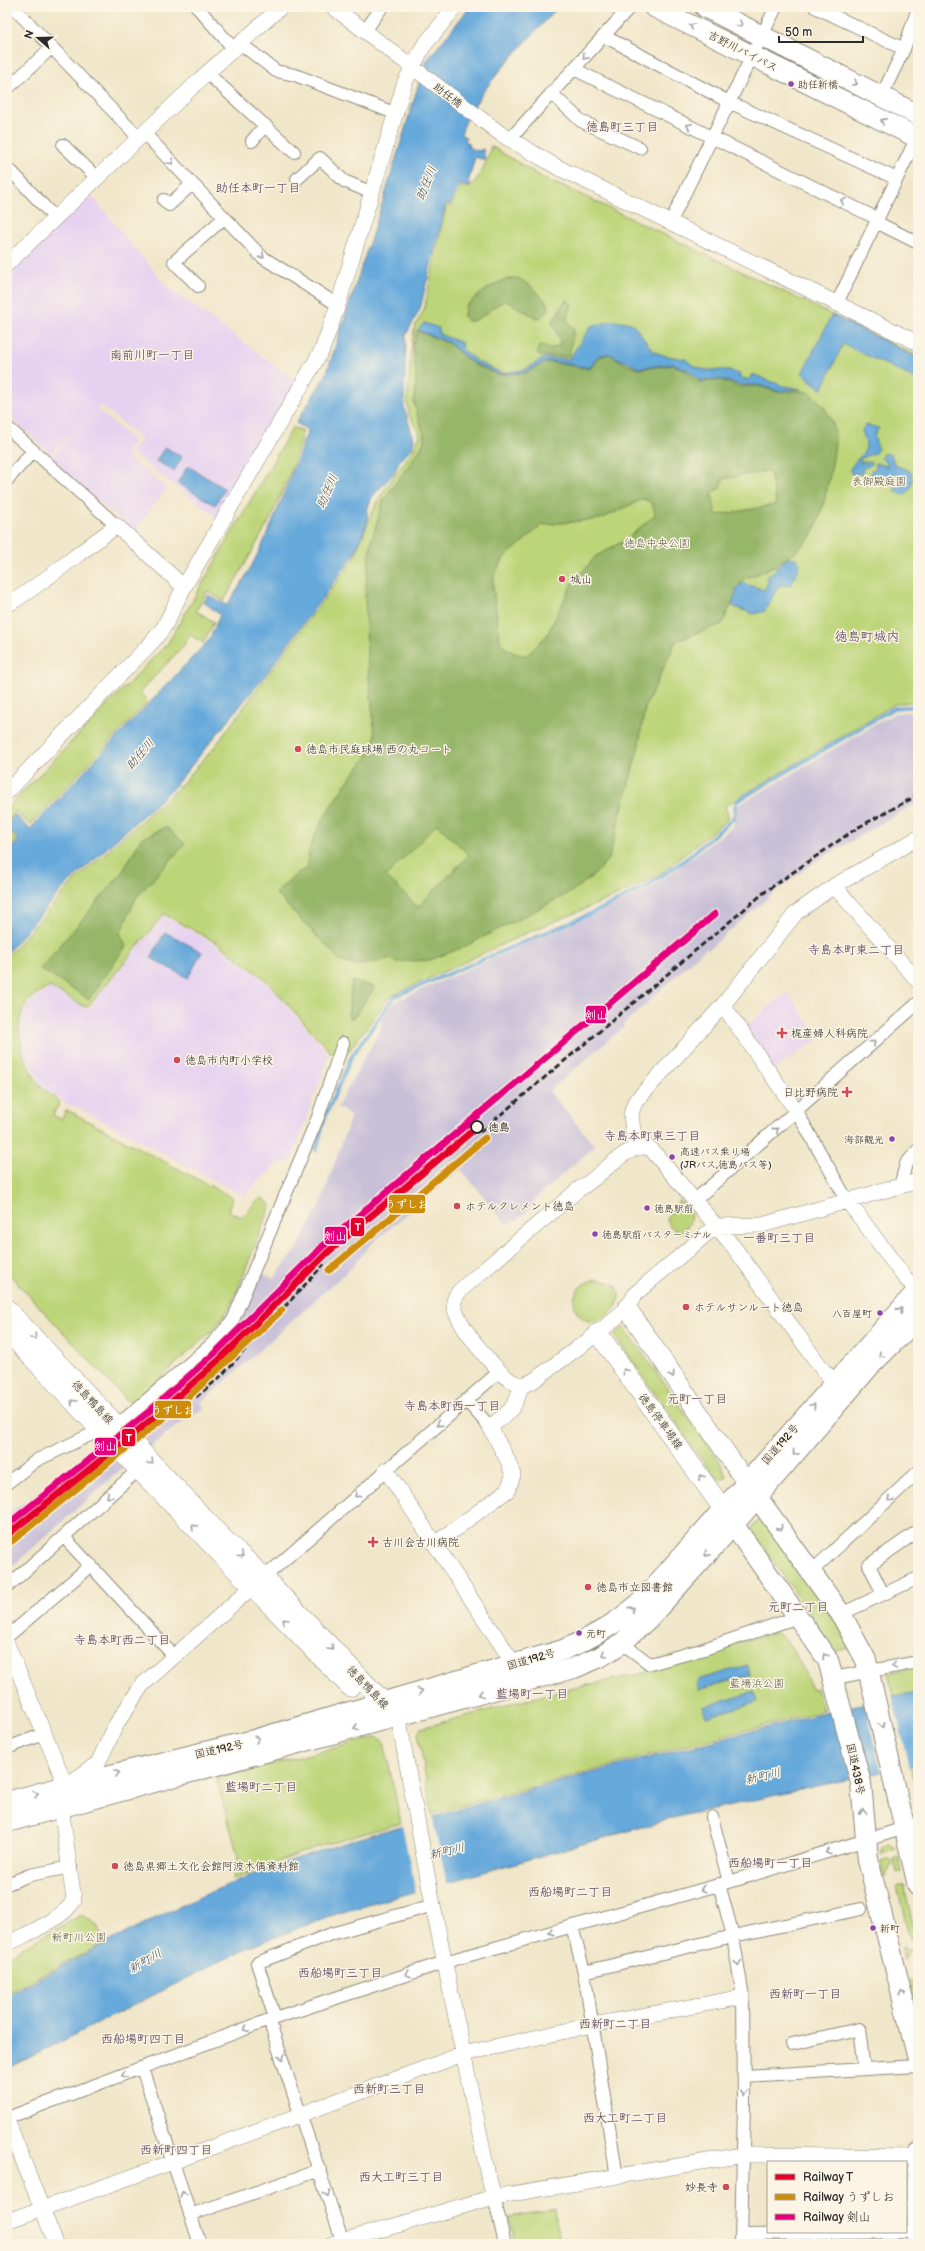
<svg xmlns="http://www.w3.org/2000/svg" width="925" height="2251" viewBox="0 0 925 2251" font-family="'Balsamiq Sans','Klee One',sans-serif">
<rect width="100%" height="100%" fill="#fcf5e5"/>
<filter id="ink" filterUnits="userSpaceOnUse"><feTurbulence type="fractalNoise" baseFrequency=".025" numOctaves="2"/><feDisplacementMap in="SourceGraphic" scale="8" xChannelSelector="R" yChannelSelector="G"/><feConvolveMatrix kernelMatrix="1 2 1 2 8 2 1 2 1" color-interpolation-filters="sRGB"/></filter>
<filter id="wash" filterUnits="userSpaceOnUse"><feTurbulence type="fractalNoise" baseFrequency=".012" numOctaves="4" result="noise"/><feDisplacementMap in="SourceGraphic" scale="16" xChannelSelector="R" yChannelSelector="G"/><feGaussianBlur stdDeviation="0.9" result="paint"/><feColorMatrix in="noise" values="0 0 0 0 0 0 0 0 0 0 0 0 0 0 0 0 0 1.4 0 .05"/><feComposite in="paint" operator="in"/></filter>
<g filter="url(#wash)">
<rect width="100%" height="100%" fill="#f0e6c9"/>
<path fill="#e6d2f0" d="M90,194L166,286L297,381L217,517L131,453L141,439L101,405L51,454L7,415V275Z
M97,409L134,441L125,455L167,488L134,531L48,460Z
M164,916L219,946L265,981L329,1054L291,1161L277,1164L244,1196L81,1109L61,1101L42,1086L23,1051L20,1030L23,1013L31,1000L50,988L88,1009Z
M787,992L819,1038L774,1069L744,1028Z"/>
<path fill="#c8bfd8" d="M918,711V802L815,862L777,890L709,949L706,948L623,1025L624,1027L549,1091L595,1146L537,1197L529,1209L519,1219L507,1225L461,1169L371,1244L351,1268L201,1403L205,1408L186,1419L119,1471L7,1571V1515L99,1448L164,1396L230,1336L260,1273L274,1278L298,1247L315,1213L319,1209L351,1116L337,1107L383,1025L380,1022L392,1003L649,889L733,827L739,805L895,713Z"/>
<path fill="#bdd579" stroke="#748052" d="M491,146L548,181L567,188L918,356V701L895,704L725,806L729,818L659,875L614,897L529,932L389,997L348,1052L331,1053L266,980L219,944L164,914L87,1008L50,987C44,990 36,993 31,998C8,1019 23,1066 41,1086C46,1092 54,1097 60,1102L53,1115L61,1119L67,1110L233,1198L228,1211L242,1217L261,1197L271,1205L231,1306L215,1328L131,1405L7,1272V957L74,881L176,790L213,749L355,557L370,517L381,495L413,450L420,435L409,415L407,401L412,340L415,326L424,310L446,206L451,207L455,194H458L461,186L469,188C481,177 487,161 491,146Z
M293,427L303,431L290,474L270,520L224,601L207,591L196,611L214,622L203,643L190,635L184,645L140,692L148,702L30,825L16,812L7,822V808L168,643Z
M7,830L17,840L7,850Z
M680,1200L691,1215L689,1225L680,1233L671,1227L667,1220L671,1212L680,1207L677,1203Z
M598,1279L615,1284C620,1292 621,1301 614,1309C581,1347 552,1286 598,1279Z
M624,1327L720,1462L726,1476L721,1480L706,1466L614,1335Z
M760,1519L771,1530L840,1628L850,1648L832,1652L821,1630L751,1529Z
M774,1632C791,1637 805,1674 812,1689L817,1688L823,1711L687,1745L432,1814L418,1733L421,1728L560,1691L644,1673L650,1669Z
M918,1666V1692L893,1696L888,1673Z
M377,1737L384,1742L401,1823L317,1847L233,1879L238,1856L216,1778Z
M918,1763V1798L910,1765Z
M891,1844L896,1849L880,1853L883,1845Z
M898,1856L901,1872L897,1873L893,1858Z
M890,1858L892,1864L885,1878L881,1861Z
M904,1885L915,1934L914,1938L910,1939L897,1887Z
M81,1915L96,1924L106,1942L7,1993V1957Z
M902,1947L908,1950L918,1949V1953L910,1951L904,1960Z
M910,1980L918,1982V2001L914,1997Z
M555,2209L559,2244H515L510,2217Z
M646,2241L674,2242V2244H645Z"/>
<path fill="#96b669" stroke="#60704a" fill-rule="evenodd" d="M518,278L532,287L549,305L548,311L540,318L535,317L506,301C492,304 479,324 467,321L464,316L465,306C482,293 495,279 518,278Z
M566,299L572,304L567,320L574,330L569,356C567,357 544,356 539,356L537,352L540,346L553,348L560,344V340L552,322Z
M417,331L448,343L473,364L498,375L525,373L542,364L550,362L590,369L599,357L609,354L627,365L639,369L673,365L687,371L695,380L700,382L720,380L739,387L758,386L777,392L805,391C820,397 833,418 835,432C837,449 822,522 811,536C794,558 769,570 743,579L722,624L676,641L645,708L638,749L609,858L593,876L571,892L464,947L430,960L395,962L390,958C373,963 357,969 341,961L277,895V891L299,872L308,868C304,844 335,798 350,778C360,765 371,754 375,737L367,658L365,594L371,542L384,499L421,448L425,438L414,404L416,379L413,345ZM767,471L770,473L776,502L774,505L719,515L715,513L712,493L720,488L723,479ZM643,499L652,503L655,513L654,516L625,540L596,556L572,584L547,635L527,655C517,656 506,650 500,642L493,587L494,575L504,558L542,525L601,519ZM437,824L469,855L418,907L386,876Z
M166,827L185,844L136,898L120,934L126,946L89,999L40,969L122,873L141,839Z
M352,981L375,987L354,1018H350L348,1016Z"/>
<path fill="#66a9db" stroke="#486a83" d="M470,7H558C530,39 470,95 461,135L466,137L465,141L469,143L468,147L478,151L483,149L485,160L475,157L468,183L472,185L469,187L460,184L450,205L446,204L420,309L406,335L404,407L414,440L412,448L399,461L395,472L372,497L368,508L367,523L354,555L263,678L173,788L65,886L7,953V853L19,840L7,828V824L15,815L30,829L209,640L220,615L204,602L208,595L227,605C265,553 285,490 308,430L296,423L326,375L385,195L425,63Z
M832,315L918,358V380L843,344L822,390L802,373Z
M612,321H622L633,324L653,351L663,355L685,359L694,366L706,370H728L740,374L739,377L749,380L752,374L783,386L801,389L778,391L758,385H739L720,379L700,381L688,370L673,364L639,368L609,354L598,356L590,368L549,361L525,372L499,374L473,363L448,342L417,330L424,323L439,328V334L462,343L461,348L476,361L502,373L526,369L544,358L569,359L591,326Z
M865,425L879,428L874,436L878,448L875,453L860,459V462H872L871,465L863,468L862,474H852L850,470C853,460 866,455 866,446C866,441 863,435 862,430Z
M165,447L182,457L174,471L156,461Z
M885,453L891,455L895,465L910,471C914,479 912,491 903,495L894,491L897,484L895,482L871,475V470L876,469L875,463L887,466V463L881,458L883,454Z
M188,466L225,489L215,505L177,483Z
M788,558H797L800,565L790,586L779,585L765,611L754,614L732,606L737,588L743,583L764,590L769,580L766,579L768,574L771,575L778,566Z
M165,932L202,952L188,978L151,958Z
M748,1665L750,1675L699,1690L697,1680Z
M754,1692L757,1702L706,1717L703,1707Z
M918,1692V1764L681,1816L333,1915L247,1948L7,2069V1995C89,1953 171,1906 257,1873C335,1843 416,1822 496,1799C628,1762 760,1729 893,1696Z"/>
<path fill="#f0e6c9" d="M892,1694L909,1768L882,1774L865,1701Z
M432,1815L447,1885L416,1894L402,1824Z"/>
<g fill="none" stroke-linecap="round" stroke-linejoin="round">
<path stroke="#66a9db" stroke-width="3.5" d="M316,1151L325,1117L352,1056L394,997L599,910L647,886L686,859L734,818L736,802L894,708L918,706"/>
</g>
</g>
<g filter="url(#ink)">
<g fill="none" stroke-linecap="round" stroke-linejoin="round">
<g stroke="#8e887a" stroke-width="14">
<path id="minor" d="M13,7L139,138
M197,7L234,49
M815,7L904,49
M365,31L382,7
M604,36L729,102L897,179
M241,44L276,71L295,75L397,114
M574,69L878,219
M207,73L294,152
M7,89L51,48
M551,93L581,121L640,148
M881,97L904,49L917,11
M145,134L262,257L338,305
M510,139L630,7
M252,141L265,125
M63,145L97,178
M7,176L12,172L55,218
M297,179L320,158L344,181L372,193
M164,200L169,205L192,184
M876,222L918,243
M670,223L776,7
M198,286L174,262L224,218
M837,303L918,135
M7,427L117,526
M7,480L33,451
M797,1112L847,1200
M900,1186L906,1164L918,1150
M694,1201L918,1003
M466,1400L490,1427
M7,1483L37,1460L126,1418L213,1343L233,1320L318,1117L343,1043
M64,1537L174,1656
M812,1571L918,1472
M260,1581L500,1371
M7,1587L138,1470
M883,1594L869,1565L918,1531
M841,1614L918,1578
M7,1637L91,1565
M622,1643L650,1664L701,1650L798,1617
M834,1678L918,1662
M7,1748L44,1734
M712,1817L729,1882
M7,1884L30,1875L71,1867
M719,1884L733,1936L743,1997L744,2103L741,2244
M572,1926L584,1972L617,2177
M584,1972L733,1936L861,1909
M275,2018L257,1963L331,1934L434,1905
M269,2020L342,2240
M792,2044L859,2029L864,2069
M142,2068L200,2244
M744,2076L918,2066
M7,2118L269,2020L445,1962L729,1882L918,1824
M494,2197L505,2244
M190,2215L320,2170
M741,2234L916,2232"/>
</g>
<g stroke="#8e887a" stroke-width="16">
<path id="tertiary" d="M333,7L501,134L557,167L918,343
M7,264L207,73L281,7
M7,605C46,582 80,551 117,526L184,587
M7,792L153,641L164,627L184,587L322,350L338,305L405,82L423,47L455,7
M834,886L918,981
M723,1005L797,1112
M645,1147L651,1149L716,1226L636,1293L627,1308L598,1333L533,1381C527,1384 519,1386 513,1382C498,1375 451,1318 454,1302C455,1293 464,1287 471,1281L579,1189C599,1179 623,1146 645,1147Z
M635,1148L631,1114L635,1102L723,1005L796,913L834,886L918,838
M847,1200L905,1278L918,1290
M716,1226L762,1225L918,1181
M716,1226L733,1246L823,1370L835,1382
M386,1470L514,1664
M436,1543L508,1490L513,1475L508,1461L490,1427C508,1413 517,1408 521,1384
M7,1644L66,1786L61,1806L74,1900C64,1919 26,1934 7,1944
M398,1716L431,1895L488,2175L494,2197
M70,1783L98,1763L117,1723L142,1685L252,1587
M7,2120L56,2244
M7,2221L173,2162L463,2054L592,2025L743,1997
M332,2244L494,2197L743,2155H762L917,2157L914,2185L916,2244"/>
</g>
<g stroke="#8e887a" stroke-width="20">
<path id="primary" d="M627,1308L746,1482
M7,1309L224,1539L264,1577L393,1712
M7,1331L100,1430L350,1687
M598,1333L723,1509"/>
</g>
<g stroke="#8e887a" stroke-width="22">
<path id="trunk" d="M654,7L918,138
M705,7L918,115
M750,1487L841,1614L866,1660L918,1886
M726,1514L828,1660L861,1783L868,1860L918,2059
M7,1802L66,1786L250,1741L563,1650C594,1637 615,1624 640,1603L918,1290
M7,1822L574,1668L600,1657L622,1643L648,1619L733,1525L869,1367L918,1318
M918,2153V2157"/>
</g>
<use href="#minor" stroke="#fff" stroke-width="12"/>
<use href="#tertiary" stroke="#fff" stroke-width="15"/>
<use href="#primary" stroke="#fff" stroke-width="19"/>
<use href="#trunk" stroke="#fff" stroke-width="20"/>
<path stroke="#2b2b2b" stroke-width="3" stroke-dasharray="6 3" stroke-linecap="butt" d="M480,1132L766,891L857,828L918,795
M196,1397L220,1377L324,1264"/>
<g stroke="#fcf5e5" stroke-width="10">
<path id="rail-1" d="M7,1535L151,1420L220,1359L328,1252L477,1127"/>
</g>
<g stroke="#fcf5e5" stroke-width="10">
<path id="rail-2" d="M329,1270L485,1138
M12,1541L184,1401L282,1310"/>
</g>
<g stroke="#fcf5e5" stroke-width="10">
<path id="rail-3" d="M7,1525L146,1414L215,1353L323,1246L715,914"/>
</g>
<use href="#rail-1" stroke="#e4002b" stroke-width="7"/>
<use href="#rail-2" stroke="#ce8d09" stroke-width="7"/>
<use href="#rail-3" stroke="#e5007d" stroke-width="7"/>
</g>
<defs><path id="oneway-chevron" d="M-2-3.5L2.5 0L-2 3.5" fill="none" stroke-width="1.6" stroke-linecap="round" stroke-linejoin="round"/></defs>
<g stroke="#a0a0a0">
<use href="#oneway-chevron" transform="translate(740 24) rotate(26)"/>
<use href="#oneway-chevron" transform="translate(692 26) rotate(-154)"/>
<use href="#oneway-chevron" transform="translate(585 57) rotate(132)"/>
<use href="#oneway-chevron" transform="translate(855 83) rotate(27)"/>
<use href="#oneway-chevron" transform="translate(883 121) rotate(-153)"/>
<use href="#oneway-chevron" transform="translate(689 126) rotate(-154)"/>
<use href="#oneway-chevron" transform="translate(171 162) rotate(47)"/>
<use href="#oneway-chevron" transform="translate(843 201) rotate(-154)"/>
<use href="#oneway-chevron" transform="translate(262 256) rotate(40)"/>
<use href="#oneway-chevron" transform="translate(873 1043) rotate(-42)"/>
<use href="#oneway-chevron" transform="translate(776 1130) rotate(-41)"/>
<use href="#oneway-chevron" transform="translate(900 1310) rotate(-48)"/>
<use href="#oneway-chevron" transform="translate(34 1337) rotate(47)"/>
<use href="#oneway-chevron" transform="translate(881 1355) rotate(134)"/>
<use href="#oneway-chevron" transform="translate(625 1371) rotate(-126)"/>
<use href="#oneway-chevron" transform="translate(672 1375) rotate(56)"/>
<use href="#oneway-chevron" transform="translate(73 1402) rotate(-133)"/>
<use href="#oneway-chevron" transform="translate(813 1406) rotate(-49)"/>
<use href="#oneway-chevron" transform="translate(439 1424) rotate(139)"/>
<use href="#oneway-chevron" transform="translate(795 1453) rotate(131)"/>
<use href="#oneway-chevron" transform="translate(151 1462) rotate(46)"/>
<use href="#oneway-chevron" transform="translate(701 1477) rotate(-124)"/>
<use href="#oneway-chevron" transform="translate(357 1495) rotate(139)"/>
<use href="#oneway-chevron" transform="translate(109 1496) rotate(138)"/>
<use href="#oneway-chevron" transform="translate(890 1499) rotate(137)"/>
<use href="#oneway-chevron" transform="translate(194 1527) rotate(-134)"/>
<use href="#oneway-chevron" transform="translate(780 1528) rotate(53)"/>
<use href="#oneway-chevron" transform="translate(707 1554) rotate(132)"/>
<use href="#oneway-chevron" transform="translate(241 1555) rotate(43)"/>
<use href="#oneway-chevron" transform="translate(632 1609) rotate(-41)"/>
<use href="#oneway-chevron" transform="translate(285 1621) rotate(-134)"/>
<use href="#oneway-chevron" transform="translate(331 1648) rotate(47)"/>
<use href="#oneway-chevron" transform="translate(604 1654) rotate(149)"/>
<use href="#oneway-chevron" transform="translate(825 1656) rotate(-123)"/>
<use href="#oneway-chevron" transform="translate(894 1666) rotate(171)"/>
<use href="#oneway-chevron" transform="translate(420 1691) rotate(-16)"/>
<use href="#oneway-chevron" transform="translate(481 1694) rotate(165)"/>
<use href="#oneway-chevron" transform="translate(882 1725) rotate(77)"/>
<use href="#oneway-chevron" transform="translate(356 1728) rotate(164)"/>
<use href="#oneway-chevron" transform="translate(257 1739) rotate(-16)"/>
<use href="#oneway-chevron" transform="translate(117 1773) rotate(-14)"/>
<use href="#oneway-chevron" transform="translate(36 1794) rotate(-16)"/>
<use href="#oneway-chevron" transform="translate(863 1812) rotate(-94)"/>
<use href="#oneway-chevron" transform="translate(828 1852) rotate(163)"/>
<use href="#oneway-chevron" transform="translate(703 1889) rotate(164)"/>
<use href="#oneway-chevron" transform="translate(551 1932) rotate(164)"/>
<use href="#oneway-chevron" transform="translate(738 1963) rotate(81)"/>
<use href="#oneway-chevron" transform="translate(408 1974) rotate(162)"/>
<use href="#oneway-chevron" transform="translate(902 1993) rotate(-105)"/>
<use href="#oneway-chevron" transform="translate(246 2029) rotate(159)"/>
<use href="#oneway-chevron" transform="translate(282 2057) rotate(71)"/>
<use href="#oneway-chevron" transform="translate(124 2075) rotate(160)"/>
<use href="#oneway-chevron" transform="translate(744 2093) rotate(89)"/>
<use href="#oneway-chevron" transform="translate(183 2194) rotate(-108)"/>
<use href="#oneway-chevron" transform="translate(327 2194) rotate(72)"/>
</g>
</g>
<g fill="#8e44ad" stroke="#fcf5e5" stroke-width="1.5">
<circle cx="791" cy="84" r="3.5"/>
<circle cx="892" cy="1139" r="3.5"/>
<circle cx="672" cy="1157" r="3.5"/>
<circle cx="647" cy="1208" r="3.5"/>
<circle cx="595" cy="1234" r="3.5"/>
<circle cx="880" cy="1313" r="3.5"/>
<circle cx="579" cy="1633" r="3.5"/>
<circle cx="873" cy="1928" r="3.5"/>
</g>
<g fill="#d1495b" stroke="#fcf5e5" stroke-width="1.5">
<circle cx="562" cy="579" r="4"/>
<circle cx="298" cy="749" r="4"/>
<path d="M780 1027h4v4h4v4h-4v4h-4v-4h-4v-4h4z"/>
<circle cx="177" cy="1060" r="4"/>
<path d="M845 1086h4v4h4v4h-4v4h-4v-4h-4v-4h4z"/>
<circle cx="457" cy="1206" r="4"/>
<circle cx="686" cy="1307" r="4"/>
<path d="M371 1536h4v4h4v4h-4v4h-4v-4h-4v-4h4z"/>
<circle cx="588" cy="1587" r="4"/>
<circle cx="115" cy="1866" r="4"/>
<circle cx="726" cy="2187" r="4"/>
</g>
<circle fill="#fcf5e5" stroke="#2b2b2b" stroke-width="2" cx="477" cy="1127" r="6"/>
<g text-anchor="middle" stroke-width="3" stroke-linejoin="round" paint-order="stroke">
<g font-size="10" fill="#2b2b2b" stroke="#fcf5e5" text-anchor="start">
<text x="798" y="88">助任新橋</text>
<text x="884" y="1143" text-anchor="end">海部観光</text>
<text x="680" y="1155">高速バス乗り場<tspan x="680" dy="13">(JRバス,徳島バス等)</tspan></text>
<text x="654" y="1212">徳島駅前</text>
<text x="602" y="1238">徳島駅前バスターミナル</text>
<text x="872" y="1317" text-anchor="end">八百屋町</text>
<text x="586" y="1637">元町</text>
<text x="880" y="1932">新町</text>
</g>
<g font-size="11" fill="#2b2b2b" stroke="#fcf5e5">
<text transform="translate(743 51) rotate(27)" y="4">吉野川バイパス</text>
<text transform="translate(448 95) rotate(37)" y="4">助任橋</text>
<text transform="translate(93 1402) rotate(47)" y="4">徳島鴨島線</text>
<text transform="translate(661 1421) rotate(54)" y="4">徳島停車場線</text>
<text transform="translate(780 1444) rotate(-49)" y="4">国道192号</text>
<text transform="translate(531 1659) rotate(-16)" y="4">国道192号</text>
<text transform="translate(368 1687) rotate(46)" y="4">徳島鴨島線</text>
<text transform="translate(219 1749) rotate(-13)" y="4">国道192号</text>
<text transform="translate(856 1769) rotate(78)" y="4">国道438号</text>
</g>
<g font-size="11" fill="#50563e" stroke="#fcf5e5">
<text x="879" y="485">表御殿庭園</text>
<text x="657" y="547">徳島中央公園</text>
<text x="757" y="1687">藍場浜公園</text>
<text x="79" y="1941">新町川公園</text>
</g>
<g font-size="11" fill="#2b2b2b" stroke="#fcf5e5" text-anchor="start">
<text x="570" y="583">城山</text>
<text x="306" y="753">徳島市民庭球場 西の丸コート</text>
<text x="791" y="1037">梶産婦人科病院</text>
<text x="185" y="1064">徳島市内町小学校</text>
<text x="838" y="1096" text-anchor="end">日比野病院</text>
<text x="465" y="1210">ホテルクレメント徳島</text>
<text x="694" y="1311">ホテルサンルート徳島</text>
<text x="382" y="1546">古川会古川病院</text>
<text x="596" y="1591">徳島市立図書館</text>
<text x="123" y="1870">徳島県郷土文化会館阿波木偶資料館</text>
<text x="718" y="2191" text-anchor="end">妙長寺</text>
</g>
<g font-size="11" font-weight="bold" fill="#2b2b2b" stroke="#fcf5e5" text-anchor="start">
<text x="488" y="1131">徳島</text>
</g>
<g font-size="12" font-weight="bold" fill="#6a576b" stroke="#fcf5e5">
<text x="622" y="131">徳島町三丁目</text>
<text x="258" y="192">助任本町一丁目</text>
<text x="152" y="359">南前川町一丁目</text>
<text x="856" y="954">寺島本町東二丁目</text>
<text x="652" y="1140">寺島本町東三丁目</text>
<text x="779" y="1242">一番町三丁目</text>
<text x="697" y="1403">元町一丁目</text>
<text x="452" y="1410">寺島本町西一丁目</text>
<text x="798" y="1611">元町二丁目</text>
<text x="122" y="1644">寺島本町西二丁目</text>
<text x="532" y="1698">藍場町一丁目</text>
<text x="261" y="1791">藍場町二丁目</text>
<text x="770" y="1867">西船場町一丁目</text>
<text x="570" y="1896">西船場町二丁目</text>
<text x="340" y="1977">西船場町三丁目</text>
<text x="805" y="1998">西新町一丁目</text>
<text x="615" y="2028">西新町二丁目</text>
<text x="143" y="2043">西船場町四丁目</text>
<text x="389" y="2093">西新町三丁目</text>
<text x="625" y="2122">西大工町二丁目</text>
<text x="176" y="2154">西新町四丁目</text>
<text x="401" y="2181">西大工町三丁目</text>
</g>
<g font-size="12" font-style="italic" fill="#405769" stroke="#fcf5e5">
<text transform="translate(426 183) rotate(-68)" y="4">助任川</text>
<text transform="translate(327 491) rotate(-66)" y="4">助任川</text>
<text transform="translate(140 754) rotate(-49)" y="4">助任川</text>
<text transform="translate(763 1776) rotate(-13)" y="4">新町川</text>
<text transform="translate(447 1851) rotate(-13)" y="4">新町川</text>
<text transform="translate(145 1961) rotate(-30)" y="4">新町川</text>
</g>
<g font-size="13" font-weight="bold" fill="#6a576b" stroke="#fcf5e5">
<text x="867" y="641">徳島町城内</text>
</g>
</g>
<g stroke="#fcf5e5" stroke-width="1.5">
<rect x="585" y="1005" width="22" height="19" rx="4" fill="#e5007d"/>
<rect x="388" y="1194" width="38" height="20" rx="4" fill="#ce8d09"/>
<rect x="350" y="1217" width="15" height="20" rx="4" fill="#e4002b"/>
<rect x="324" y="1226" width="23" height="19" rx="4" fill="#e5007d"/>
<rect x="154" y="1400" width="38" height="19" rx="4" fill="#ce8d09"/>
<rect x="121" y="1428" width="15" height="19" rx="4" fill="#e4002b"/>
<rect x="94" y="1437" width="23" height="19" rx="4" fill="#e5007d"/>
</g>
<g font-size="11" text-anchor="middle" font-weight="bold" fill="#fff">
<text x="596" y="1019">剣山</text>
<text x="407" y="1208">うずしお</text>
<text x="358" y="1231">T</text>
<text x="335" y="1240">剣山</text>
<text x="173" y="1414">うずしお</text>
<text x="129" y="1442">T</text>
<text x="105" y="1450">剣山</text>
</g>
<rect width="925" height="2251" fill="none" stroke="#fcf5e5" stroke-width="24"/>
<rect x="767" y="2161" width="140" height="72" fill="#fcf5e5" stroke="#a8a49b"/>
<rect x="775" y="2174" width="20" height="6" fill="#e4002b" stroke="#a8a49b"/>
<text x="803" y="2181" font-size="12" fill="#2b2b2b">Railway T</text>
<rect x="775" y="2194" width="20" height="6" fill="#ce8d09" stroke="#a8a49b"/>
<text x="803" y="2201" font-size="12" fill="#2b2b2b">Railway うずしお</text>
<rect x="775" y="2214" width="20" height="6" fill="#e5007d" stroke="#a8a49b"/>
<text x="803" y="2221" font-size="12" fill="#2b2b2b">Railway 剣山</text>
<g transform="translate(38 38) rotate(290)" stroke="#fcf5e5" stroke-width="3" paint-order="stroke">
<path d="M0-3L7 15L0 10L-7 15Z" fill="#2b2b2b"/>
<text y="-6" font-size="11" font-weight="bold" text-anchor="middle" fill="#2b2b2b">N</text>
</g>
<path d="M779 36v6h84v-6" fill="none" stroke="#2b2b2b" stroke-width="2"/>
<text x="785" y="36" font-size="12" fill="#2b2b2b" stroke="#fcf5e5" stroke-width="3" paint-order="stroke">50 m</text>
</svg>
